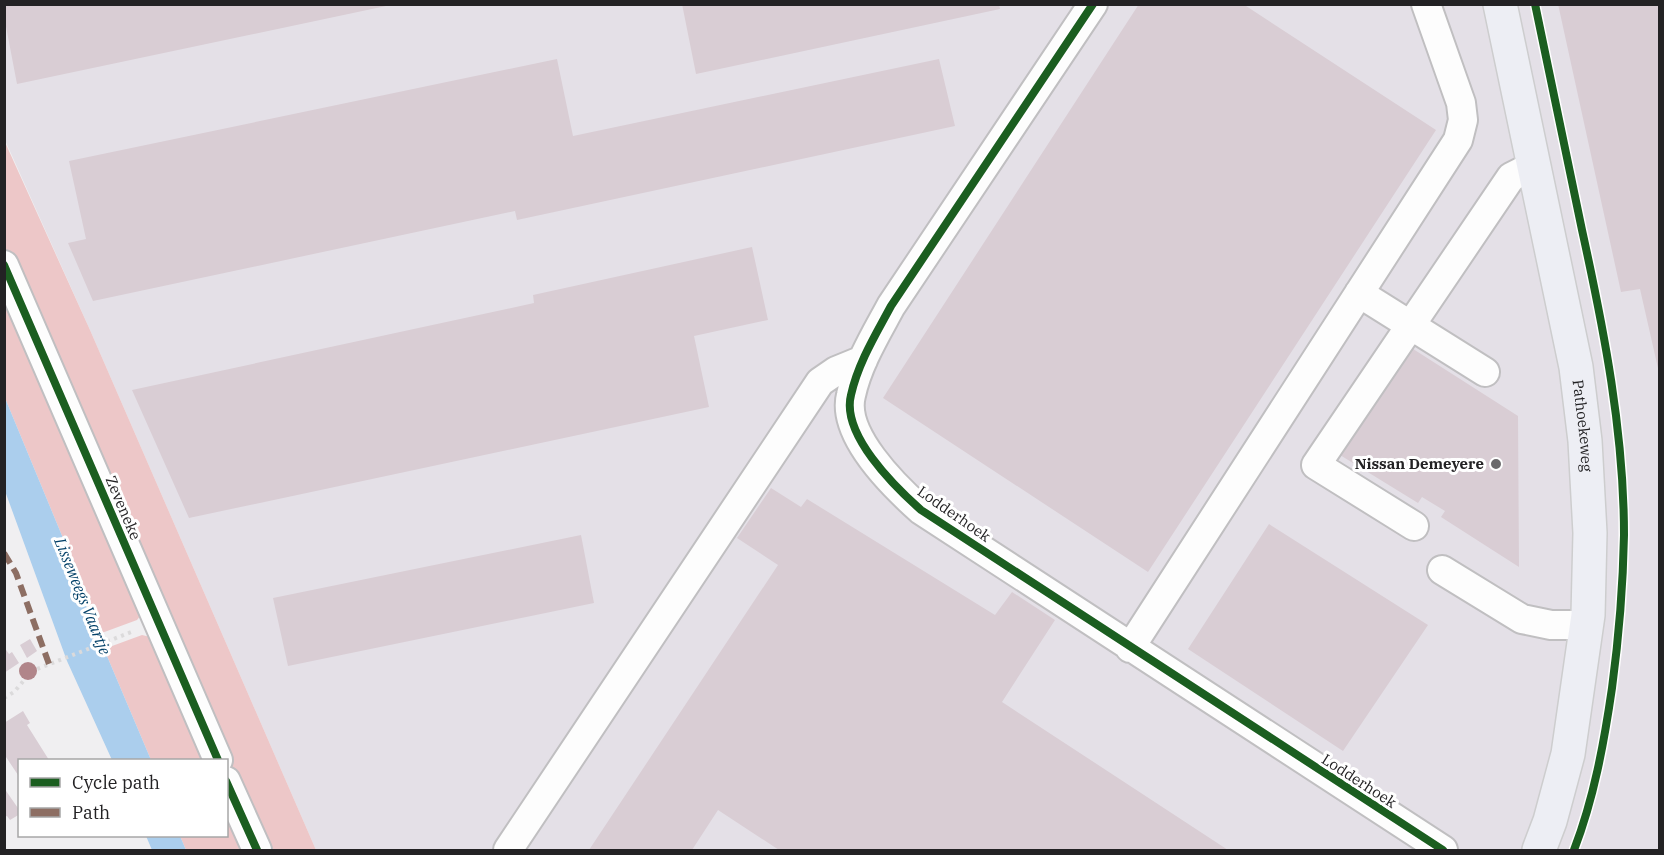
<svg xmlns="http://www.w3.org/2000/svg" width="1664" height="855" viewBox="0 0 1664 855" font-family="'IBM Plex Serif',serif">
<rect width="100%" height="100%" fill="#f0eff1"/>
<path fill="#e4e0e7" d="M4,5H1659V850H316L90,330L5,140Z"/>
<path fill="#edc7c8" d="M4,140L90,330L316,850H186L180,836H226V760H151L104,649L142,635L171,642L154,599L137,620L99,634L77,582L65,543L5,398Z"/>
<path fill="#abceed" d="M5,398L65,543L77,582L104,649L151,760H112L67,661L5,491Z
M146,836H180L186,850H152Z"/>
<path fill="#d9cdd4" d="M4,4H386V6L17,84L4,16Z
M682,4H999L1000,9L696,74Z
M1139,4H1243L1436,130L1148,572L883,398Z
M1558,4H1660V377L1640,289L1621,292Z
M557,59L573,136L939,59L955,126L517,220L515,211L93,301L68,243L86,239L69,161Z
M752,247L768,320L694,336L709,407L189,518L132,390L534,303L533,295Z
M1410,347L1518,416L1519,567L1441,517L1445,511L1422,497L1418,503L1340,455Z
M771,488L801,507L807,499L995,615L1012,592L1055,620L1002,702L1228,850H779L718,810L692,850H589L778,565L737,538Z
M1269,524L1428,625L1343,751L1188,649Z
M581,535L594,603L288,666L273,598Z
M30,639L37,651L27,658L20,645Z
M4,647L9,654L12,652L19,663L4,673Z
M23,711L30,723L27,725L49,760H20V778L4,754V723Z
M4,788L20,811V814L10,820L7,816L4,817Z"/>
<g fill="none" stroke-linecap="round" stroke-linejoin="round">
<g stroke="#c0bfc1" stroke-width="32">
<path id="minor" d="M1093,4L891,306C876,334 858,363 851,395C841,434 894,486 921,510L1443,850
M4,265L218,760
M1359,293L1485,372
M1414,526L1316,465L1511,177L1535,165
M1442,570L1522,619L1551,625H1587
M1130,648L1458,140L1463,120L1461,103L1426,4
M226,781L257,850
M508,850L820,382L836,371L863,360"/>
</g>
<g stroke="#cdcdce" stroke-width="36">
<g id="major">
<path id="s1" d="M1500,4L1576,367L1585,441L1590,533L1588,615L1568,754L1550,821L1539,850"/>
</g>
</g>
<path stroke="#dbdadb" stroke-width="4" stroke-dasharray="3 4.5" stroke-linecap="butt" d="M4,698L14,692L32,671L134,631"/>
<use href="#minor" stroke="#fdfdfd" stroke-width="28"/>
<use href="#major" stroke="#edeef4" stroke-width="33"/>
<path stroke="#8d6e63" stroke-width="6" stroke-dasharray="12 6" stroke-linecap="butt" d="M4,553L16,573L49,664"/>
<g stroke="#fff" stroke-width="11">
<path id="cycleway" d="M1093,4L891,306C876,334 858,363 851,395C841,434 894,486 921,510L1443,850
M1535,4C1551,80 1567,155 1582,230C1604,330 1624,432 1624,535C1623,587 1619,636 1612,688C1604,743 1594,798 1574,850
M4,265L218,760
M226,781L257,850"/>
</g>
<use href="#cycleway" stroke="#1b5e20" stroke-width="8"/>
</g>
<circle fill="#b1858a" cx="28" cy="671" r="9"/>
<circle fill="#6b6a6c" stroke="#fff" stroke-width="2" cx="1496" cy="464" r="6"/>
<g text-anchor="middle" stroke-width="6" stroke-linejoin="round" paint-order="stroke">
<g font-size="15" fill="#232224" stroke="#fff">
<text dy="5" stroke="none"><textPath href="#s1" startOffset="430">Pathoekeweg</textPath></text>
<text transform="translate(123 508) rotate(67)" y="5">Zeveneke</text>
<text transform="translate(954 514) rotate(35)" y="5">Lodderhoek</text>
<text transform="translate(1359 781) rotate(33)" y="5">Lodderhoek</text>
</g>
<g font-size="15" font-weight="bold" fill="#232224" stroke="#fff" text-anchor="end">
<text x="1484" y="469">Nissan Demeyere</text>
</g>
<g font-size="16" font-style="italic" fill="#034068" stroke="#fff">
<text transform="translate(83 596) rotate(68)" y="6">Lisseweegs Vaartje</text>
</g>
</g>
<rect width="1664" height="855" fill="none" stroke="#232224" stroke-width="12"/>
<rect x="18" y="759" width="210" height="78" fill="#ffffff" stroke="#a7a7a7" stroke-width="1.5"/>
<rect x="30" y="778" width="30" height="9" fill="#1b5e20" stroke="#a7a7a7" stroke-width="1.5"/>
<text x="72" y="789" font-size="18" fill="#232224">Cycle path</text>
<rect x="30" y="808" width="30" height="9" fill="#8d6e63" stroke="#a7a7a7" stroke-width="1.5"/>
<text x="72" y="819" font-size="18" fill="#232224">Path</text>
</svg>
